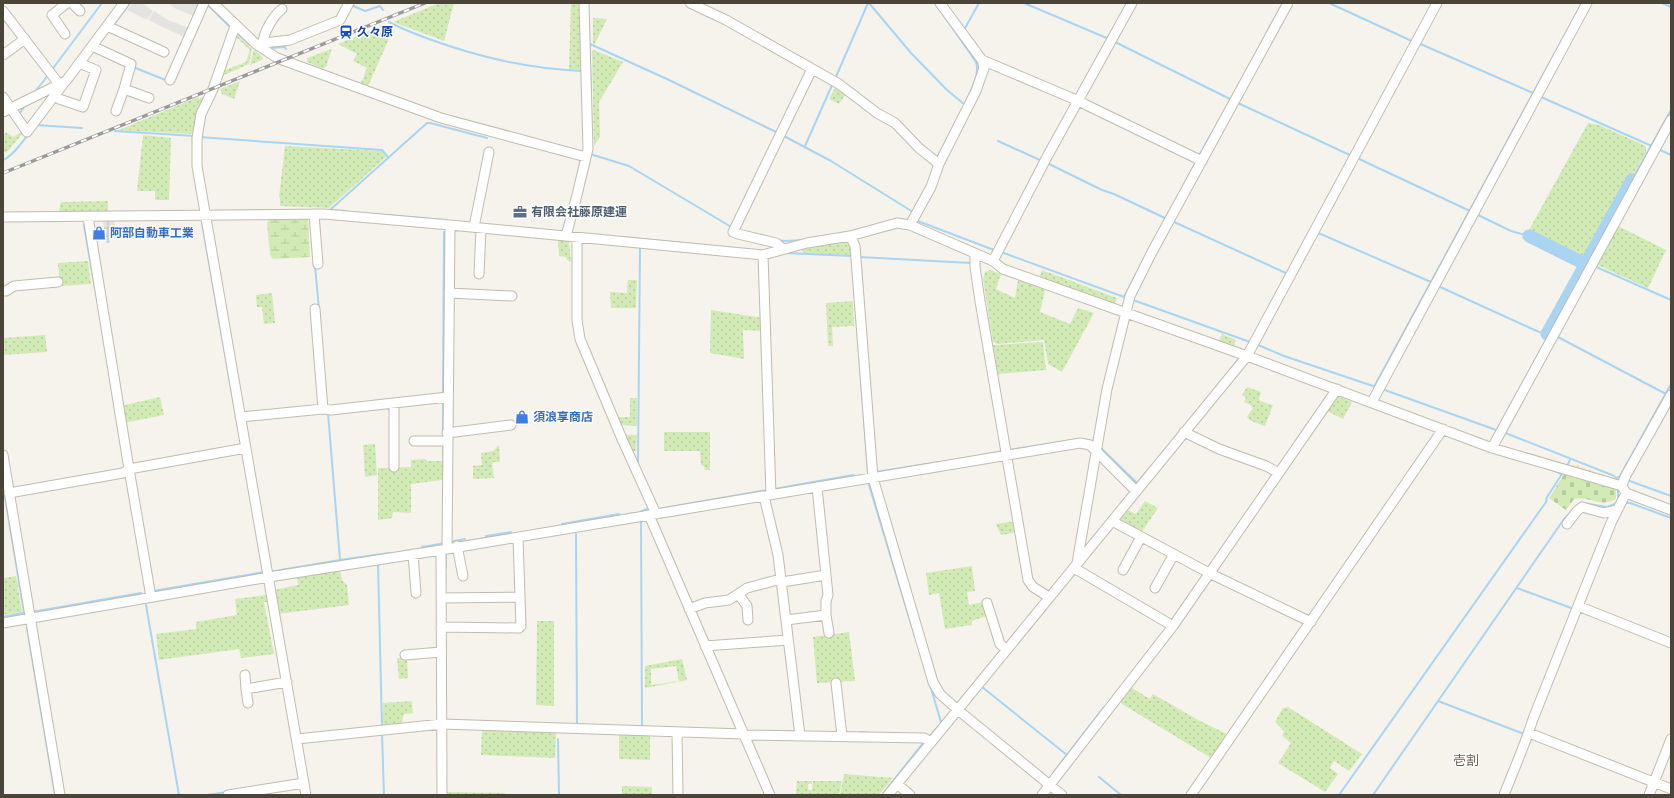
<svg xmlns="http://www.w3.org/2000/svg" width="1674" height="798" viewBox="0 0 1674 798" font-family="Jost,'Noto Sans JP',sans-serif">
<defs>
<pattern id="industrial-grid" width="8" height="8" patternUnits="userSpaceOnUse"><rect width="8" height="8" fill="#e6e2dd"/><path d="M0 4h8M4 0v8" fill="none" stroke="#c7c3be"/></pattern>
<pattern id="green-dots" width="8" height="8" patternUnits="userSpaceOnUse"><rect width="8" height="8" fill="#d2eab5"/><path d="M2 2h.1M6 6h.1" fill="none" stroke="#b6ca9c" stroke-width="1.8" stroke-linecap="round"/></pattern>
<pattern id="wetland-marsh" width="20" height="14" patternUnits="userSpaceOnUse"><rect width="20" height="14" fill="#d2eab5"/><path d="M1 5h8M5 5V1M11 12h8M15 12V8" fill="none" stroke="#b6ca9c"/></pattern>
<pattern id="sand-dots" width="8" height="8" patternUnits="userSpaceOnUse"><rect width="8" height="8" fill="#f9efc9"/><path d="M2 2h.1M6 6h.1" fill="none" stroke="#d7cead" stroke-width="1.8" stroke-linecap="round"/></pattern>
<pattern id="cemetery-stones" width="16" height="16" patternUnits="userSpaceOnUse"><rect width="16" height="16" fill="#d2eab5"/><path d="M2 7V4a2 2 0 0 1 4 0v3zM10 15v-3a2 2 0 0 1 4 0v3z" fill="#b6ca9c"/></pattern>
</defs>
<rect width="100%" height="100%" fill="#f6f3ec"/>
<path fill="url(#industrial-grid)" d="M114,220L117,237L109,238L110,243H106L103,221Z"/>
<path fill="url(#green-dots)" fill-rule="evenodd" d="M439,3H454L444,41L393,22Z
M571,3H581L582,70L569,69Z
M593,18L607,19L594,45L593,44Z
M383,25L393,30L368,86L361,83L367,68L353,61L357,54L338,44Z
M235,33L252,49L249,64L222,76L224,68L225,70L246,62L250,50L234,35Z
M254,49L264,59L250,65Z
M332,49L326,67L323,69L307,62V58Z
M594,50L623,62L599,102L600,137L594,146L592,51Z
M240,81L234,99L222,94L220,89Z
M836,86L846,94L839,104L829,99Z
M198,97L199,99L205,97L194,134L119,130Z
M1588,123L1599,125L1646,146V152L1632,177L1627,179L1587,252L1583,255H1578L1529,230Z
M6,132L13,137L21,132L22,134L6,153L3,151V136Z
M143,135L171,138L169,200H155V191H137Z
M285,146L382,151L386,157L329,208L280,206V198L279,197Z
M108,201V211H59L60,204L62,202Z
M1616,225L1666,250L1648,288L1595,264Z
M558,240H567L569,242L571,262L567,260L566,257L559,256Z
M845,243L850,245L853,255L803,253L802,248L829,244Z
M88,261L91,284L60,286L58,263Z
M990,270L1001,274L996,289L1015,298L1018,280L1045,290L1040,312L1070,324L1078,308L1094,313L1062,372L1048,364L1044,340L998,344L993,342L983,279L985,272Z
M1042,270L1117,298L1114,307L1039,279Z
M628,280H637L636,308H611L610,292L627,293Z
M272,293L275,323L264,324L262,307H257L256,295Z
M853,301L854,326L832,327L833,346H828L826,303Z
M711,310L763,318V331L743,330L744,359L710,353Z
M1222,334L1236,340L1233,349L1218,343Z
M45,335L47,352L3,355V338Z
M1043,342L1046,370L998,374L993,345Z
M1247,387L1261,392L1259,399L1260,401L1273,405L1265,426L1251,421L1247,417L1253,408L1249,404L1244,402L1246,398L1242,395Z
M1337,396L1352,402L1343,419L1327,411Z
M160,397L164,415L124,423L123,407L125,405Z
M630,398H637V426L620,425L617,417H630Z
M664,432H710V470H705L704,466L701,465L700,451H664Z
M623,435H637L636,451H630Z
M375,444L377,475L365,477L363,445Z
M499,445L500,462H493L492,465L494,478L473,479V466L482,465L481,453L493,451Z
M425,459L427,461H442V480L411,484V513L393,512L392,518L378,520V468L411,467V460Z
M1145,501L1158,508L1141,533L1120,522L1118,518L1126,509L1136,514Z
M1016,521L1018,532L1001,535L996,524Z
M972,566L975,591L967,592L969,605L983,602L987,616L972,621V625L945,629L939,593L929,595L926,573Z
M340,570L342,580L347,585L349,605L278,614L274,590L298,585L297,577Z
M16,576L22,612L3,615V578Z
M266,595L267,602H264L274,654L241,658L239,649L159,660L156,634L196,629V622L237,615L235,599Z
M537,621H554V706L536,705Z
M849,632L855,681L817,683L813,637Z
M397,658H407L408,678L399,679Z
M682,659L687,680L645,688V666ZM676,666L679,681L651,685V669Z
M1129,686L1150,699L1153,694L1200,721L1227,734L1211,758L1122,704L1120,701Z
M412,701L413,713L404,714L401,725H383V703Z
M1288,707L1362,754L1349,771L1334,761L1330,768L1338,774L1325,792L1278,763L1291,743L1282,736L1284,731L1275,722L1283,708Z
M482,727L556,730L555,758L481,755Z
M619,733L650,734V760L619,759Z
M844,774L893,778L879,795H840Z
M797,781H812V784H808V790H812L813,781H842L839,795H796Z
M622,786L652,787V795H622Z
M447,792L505,793V795H447Z"/>
<path fill="url(#wetland-marsh)" d="M270,219H308L310,257L273,259L270,255L267,223Z"/>
<path fill="url(#sand-dots)" d="M1574,464L1615,479L1616,482L1568,468Z"/>
<path fill="url(#cemetery-stones)" d="M1565,473L1616,488V499C1599,508 1591,496 1574,499L1566,510L1549,498Z"/>
<path fill="#e5e3e0" d="M133,3H142L153,11L147,20L127,10Z
M168,3H196L199,4L194,16L176,9Z
M154,11L168,20L189,28L184,37L148,20Z"/>
<g fill="none" stroke-linecap="round" stroke-linejoin="round">
<path stroke="#a9d4f2" stroke-width="2" d="M869,3L911,53L946,89L965,105
M935,3L976,62C980,73 972,87 968,98
M1024,3L1109,39
M1329,3L1414,42
M1662,3L1671,7
M207,4L231,28
M351,5L365,11L380,6L383,10
M389,22C402,29 415,34 429,39C478,57 530,69 582,71
M113,26L130,3
M964,30L979,3
M1268,30L1283,3
M236,32L250,45L251,44
M589,36L591,94
M1115,42L1232,100
M1418,43L1533,93
M590,44L669,80L778,133
M270,48L285,47L286,49
M133,67L168,81
M51,71L102,3
M835,79L868,3
M34,93L49,74
M860,95L871,103
M1541,97L1654,147
M1238,103L1352,156
M18,116L24,107
M36,125L82,128
M115,131L195,136
M782,135L831,161L913,212
M199,137L382,150L388,157
M998,141L1042,161
M805,146L833,83
M1658,149L1671,155
M590,154L629,166L733,228
M1199,156L1211,134
M1357,158L1470,211
M3,160C14,155 20,144 28,135
M1047,163L1102,190L1114,194L1167,219
M1632,180L1671,110
M1183,186L1196,162
M326,210L346,211
M330,210L427,123H430L487,138
M166,211H192
M208,211L304,210
M374,214L445,220
M1476,214L1511,231L1529,236
M915,220L994,250
M1172,221L1288,274
M202,223L238,428
M84,225L95,289
M527,228L537,229
M1316,232L1431,282
M623,237L763,251
M777,240L785,241L803,240
M1001,252L1124,297
M786,253L853,256
M859,257L971,263
M315,266L319,309
M1594,266L1671,300
M853,273L868,473
M1438,286L1539,332L1551,334
M1124,297L1144,259
M1133,300L1250,342
M1556,336L1666,394
M1256,344L1284,356L1376,387
M1230,370L1239,358
M1272,370L1280,373
M1374,387L1582,3
M1382,389L1499,431
M443,395L444,232
M328,413L340,560L389,553
M1497,430L1547,338V334
M1503,432L1612,475L1617,478L1616,480
M443,439V400
M1101,448L1137,483L1149,469
M1008,450L1061,442
M967,458L1003,451
M1568,464L1570,460
M636,465L638,464L640,248
M1552,470L1562,474
M876,472L939,462
M1617,478L1620,476L1671,384
M443,479V444
M1627,480L1671,496
M3,485L24,612
M869,485L915,637
M774,489L853,475L856,476
M1618,500V490
M1583,503L1607,507L1617,503
M1625,503H1630L1671,518
M658,509L767,490
M640,512L649,508L648,506
M629,514L634,513
M641,521L642,728
M562,524L619,514
M576,534L577,725
M486,536L511,532
M449,542L465,539
M422,547L445,543
M378,564L382,727
M446,568V555
M269,572L340,560
M1517,588L1574,609
M153,591L265,572
M146,605L179,795
M32,612L141,593
M3,617L27,612
M27,628L55,795
M930,685L941,722
M982,687L1067,755
M1438,701L1524,734
M786,731H796
M860,732L870,733
M382,733L384,795
M930,736L942,722
M558,739L559,795
M1528,746L1532,737
M1053,773L1104,707
M1099,777L1121,795
M207,795L227,792
M882,795L923,743
M1037,795L1044,785
M1339,795L1546,502L1547,497L1562,474
M1373,795L1564,519L1576,507"/>
<path stroke="#a9d4f2" stroke-width="13" d="M1529,236L1585,264
M1547,334L1632,180"/>
<g stroke="#c2bbae" stroke-width="11">
<path id="minor" d="M72,3L80,11
M213,3L256,44L290,40L340,20L349,3
M690,3L726,20L839,84L877,113L895,123L919,148L939,164
M3,11L59,84
M107,26L164,52
M235,26L213,89L201,114L197,138V166L306,795
M65,34L52,15L67,3
M256,44L277,58L441,118L586,157
M263,44C263,33 273,16 282,9
M92,46L131,64L124,89L116,111
M3,55L25,39
M982,60L1074,99L1202,161
M170,80L204,3
M124,89L149,98
M54,96L59,99L83,107L96,70L79,63
M3,97L27,132L64,83
M3,112L66,81L124,3
M314,214L318,264
M3,217L324,214L450,225L763,255L807,243L850,236L897,223L910,225L993,261L1003,269L1247,356L1492,448L1622,486
M88,217L129,469L246,448
M910,225L931,187L939,164L976,91L984,68L982,60L940,3
M474,227L489,152
M566,236L577,195L588,149L584,3
M850,236L855,246L873,478L933,682L940,694L958,710L1062,795
M577,238V320L580,339L622,439L656,514
M783,249L776,243L738,234L733,232L812,69
M975,253V267L980,301L1028,580L1033,587L1049,597
M763,255L771,495
M993,261L1048,155L1132,3
M479,274L481,228
M3,291H6L14,286L58,282
M449,293L512,296
M315,309L323,409
M1671,395L1625,477L1622,486L1626,493L1671,510
M1372,402L1587,3
M394,403V467
M240,417L323,409L331,410L448,397
M1184,432L1219,449L1266,466L1279,473
M447,433L511,425
M414,441H447
M1492,448L1671,120
M3,455L60,795
M129,469L151,597
M9,493L123,473L129,469
M764,496L778,555L800,736
M649,515L770,795
M1112,521L1209,573L1311,622
M1567,524L1577,511L1582,507L1604,513L1617,510
M457,546L463,576
M447,548L450,225
M441,550L442,795
M413,554L416,593
M1077,563L1107,389L1130,296L1152,252L1288,3
M1074,568L1173,626
M1123,570L1141,537
M782,582L826,575
M1155,588L1174,554
M739,595L747,606L748,620
M441,598L520,597
M987,603L1000,644L1007,650
M1578,606L1671,643
M689,609L705,603L729,600L747,588L781,579
M826,615L829,633
M786,620L826,615V601L828,595L817,487
M3,623L269,577L441,550L1080,443L1090,445L1136,491
M441,627L519,628L521,626L518,537
M705,646L788,640
M405,655L441,652
M245,675L246,689
M836,683L842,736
M248,703L246,689L287,682
M677,732L678,795
M1529,733L1671,789
M744,735L924,738L931,742
M297,739L442,724L744,734
M897,784L910,795
M228,795L304,783
M888,795L1247,356L1437,3
M1042,795L1173,626L1337,389
M1191,795L1443,429
M1504,795C1514,769 1525,745 1533,719L1611,523L1626,493
M1649,795L1671,739"/>
</g>
<use href="#minor" stroke="#fff" stroke-width="9"/>
<g stroke="#9a9a9a" stroke-width="3.5">
<path id="rail" d="M3,173L425,3"/>
</g>
<use href="#rail" stroke="#fff" stroke-width="2" stroke-dasharray="6" stroke-linecap="butt"/>
</g>
<defs>
<g id="station-bare" transform="scale(1.08)"><path d="M-3-6H3Q5-6 5-4V2Q5 4 3 4L4.5 6H3L1.5 4h-3L-3 6H-4.5L-3 4Q-5 4-5 2V-4Q-5-6-3-6ZM-3.5-4v3h7v-3ZM-3.5 1v1.5H-2V1ZM2 1v1.5H3.5V1Z" fill="#1a4fb4" stroke="#fff" stroke-width="2.5" paint-order="stroke"/></g>
<g id="office-bare" transform="scale(1.08)"><path d="M-6-3h4V-5.5h4V-3h4V5H-6ZM-1-4.5V-3h2v-1.5ZM-6 0V1H6V0Z" fill="#5c6f8a" stroke="#fff" stroke-width="2.5" paint-order="stroke"/></g>
<g id="shop-bare" transform="scale(1.08)"><path d="M-5-2.5h2.3a2.7 3.5 0 0 1 5.4 0H5L5.5 6h-11ZM-1.5-2.5h3a1.5 2.3 0 0 0-3 0Z" fill="#3f7fe0" stroke="#fff" stroke-width="2.5" paint-order="stroke"/></g>
</defs>
<g fill-rule="evenodd">
<use href="#station-bare" x="346" y="32"/>
<use href="#office-bare" x="520" y="212"/>
<use href="#shop-bare" x="99" y="233"/>
<use href="#shop-bare" x="522" y="417"/>
</g>
<g text-anchor="middle" stroke-width="3" stroke-linejoin="round" paint-order="stroke">
<g font-size="12" font-weight="bold" fill="#164399" stroke="#fff" text-anchor="start">
<text x="357" y="36">久々原</text>
</g>
<g font-size="12" font-weight="bold" fill="#4e5e75" stroke="#fff" text-anchor="start">
<text x="531" y="216">有限会社藤原建運</text>
</g>
<g font-size="12" font-weight="bold" fill="#366cbe" stroke="#fff" text-anchor="start">
<text x="110" y="237">阿部自動車工業</text>
<text x="533" y="421">須浪享商店</text>
</g>
<g font-size="13" fill="#6e6250" stroke="#fff">
<text x="1466" y="765">壱割</text>
</g>
</g>
<rect width="1674" height="798" fill="none" stroke="#4b4439" stroke-width="8"/>
</svg>
